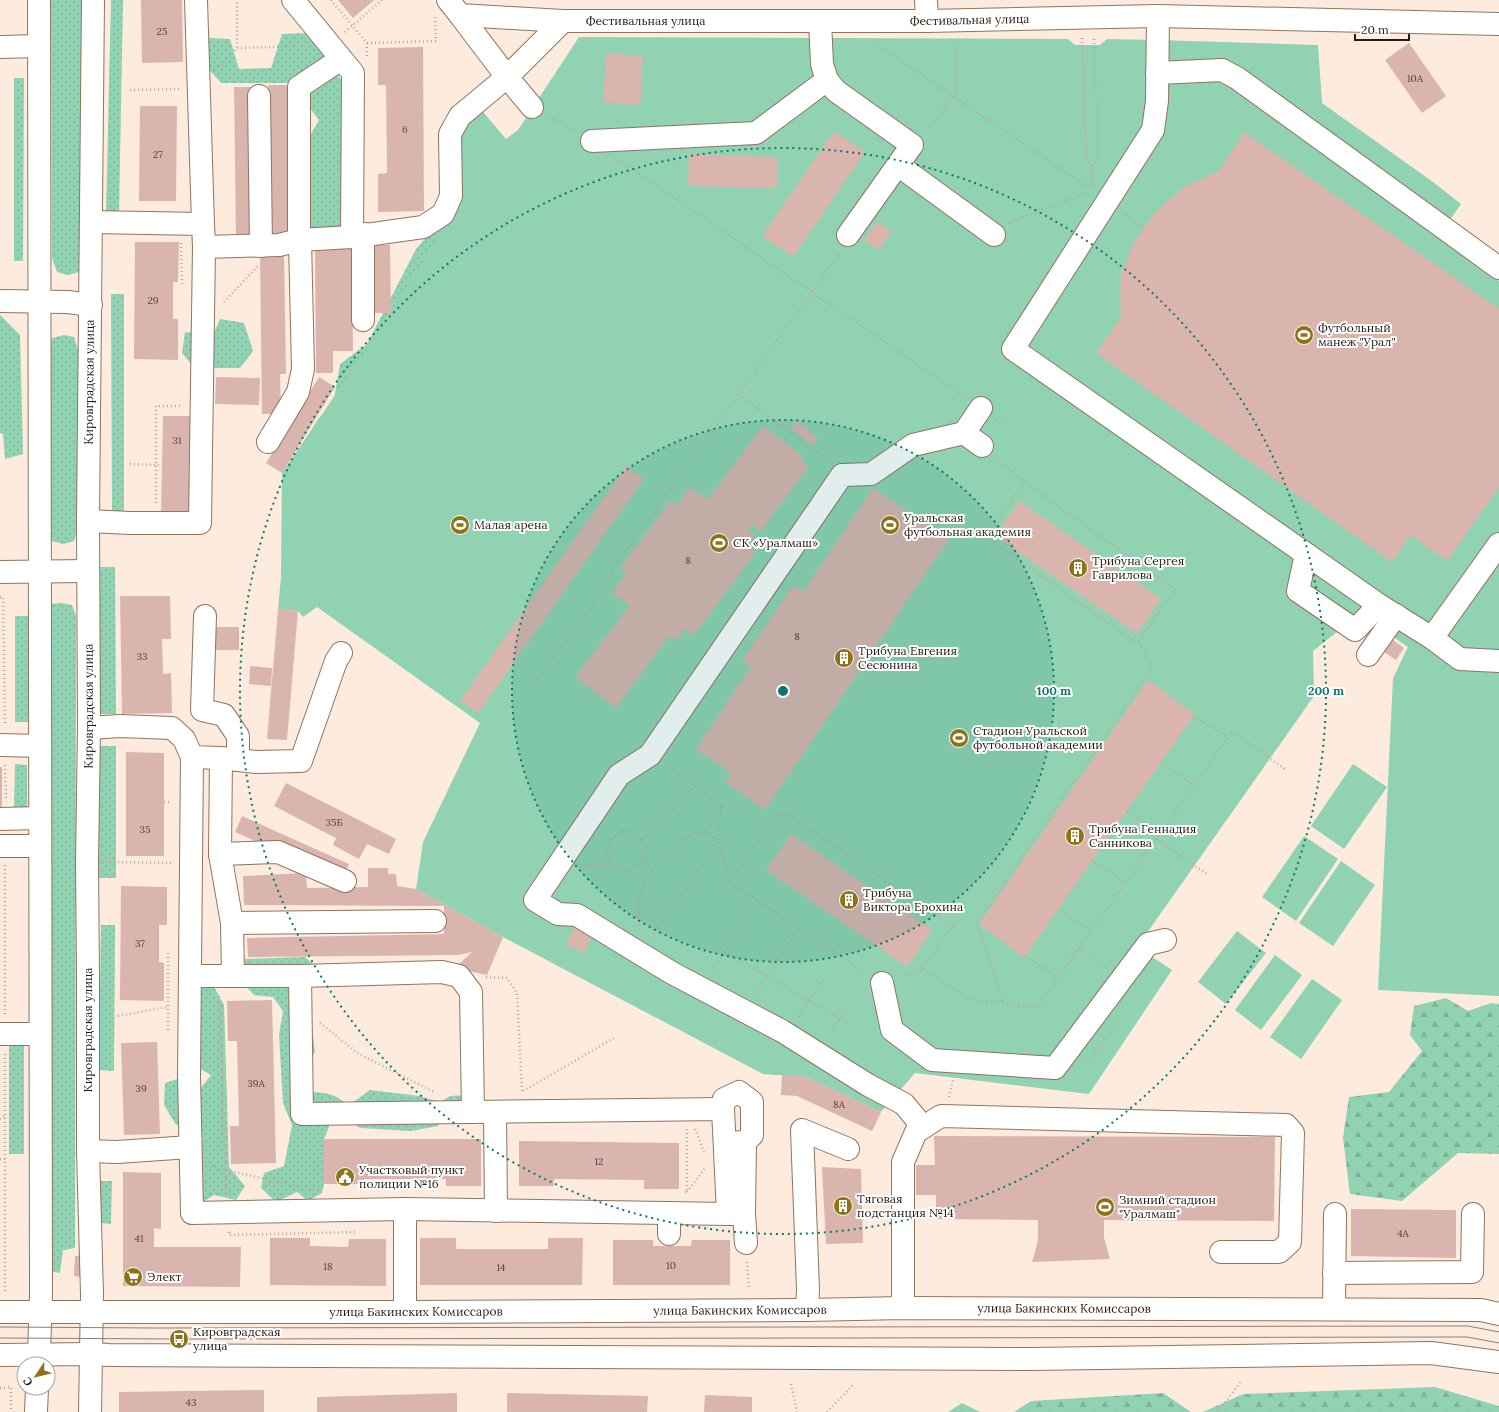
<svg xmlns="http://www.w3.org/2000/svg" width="1499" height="1412" viewBox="0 0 1499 1412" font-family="Lora,serif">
<defs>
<pattern id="green-dots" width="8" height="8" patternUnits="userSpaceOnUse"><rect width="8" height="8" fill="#90d2b1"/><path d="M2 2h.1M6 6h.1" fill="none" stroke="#7cb497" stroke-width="1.8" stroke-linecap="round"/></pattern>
<pattern id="forest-firs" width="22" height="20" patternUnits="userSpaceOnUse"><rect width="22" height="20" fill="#90d2b1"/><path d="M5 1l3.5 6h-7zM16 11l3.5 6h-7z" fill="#7cb497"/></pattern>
</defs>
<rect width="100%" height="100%" fill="#fdebde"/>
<path fill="url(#green-dots)" d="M51,0H82L83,260L79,272L68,275L57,272L52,258Z
M111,0H123L119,214H106Z
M310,33L346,87L345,231L306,232L303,148L319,120L291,83H221L205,65L208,38L230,39L239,69L271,68L282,34Z
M14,78H24L23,261H14Z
M464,138L470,159L467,207L340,418L313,440L308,437L318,419L333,405L340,364L367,344L416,249L450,210L446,151Z
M111,294H124V512H112Z
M0,315L20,335L23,454L5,459L3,434L0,433Z
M220,319L244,323L253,351L240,368H217L192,365L182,353L185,332L213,335Z
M64,335L74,337L79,353L78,527L74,541L63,544L52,541L48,525V355L52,338Z
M100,567H115L116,714H100Z
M61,603L72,605L76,616L75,1248L63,1250L60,1273L50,1271V604Z
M15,616H32V722H15Z
M99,746H116V878H99Z
M15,764L27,765V807H14Z
M101,925H115L114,1071L99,1070Z
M305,957L316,967L308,993L315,1053L294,1071L295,1093C314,1092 334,1090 348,1106L370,1090L419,1096L440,1102L450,1096L469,1095L460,1108L445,1107L438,1126L411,1131L360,1128L348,1119L331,1122L324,1139V1184L322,1193L308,1201L297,1192L276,1202L261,1188L264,1173L284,1166L292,1125L283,1103L279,1035L283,1011L273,997L254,995L240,980L245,959Z
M199,980L213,985L224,1005L229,1167L245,1186L236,1200L214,1195L198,1205L182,1193L203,1139L196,1122L176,1125L164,1105L165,1083L183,1077L200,1089L211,1075L185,1060Z
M9,1045H24V1154H9Z
M100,1181H112L111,1224L99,1223Z"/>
<path fill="url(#forest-firs)" d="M1446,998L1468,1011L1491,1003L1499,1004V1154L1458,1153L1402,1201L1350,1194L1343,1138L1349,1097L1389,1092L1422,1051L1410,1035L1414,1006Z
M1435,1387L1499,1406V1412H1203L1243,1394Z
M1163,1393L1191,1412H1014L1031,1401Z
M962,1403L980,1412H948Z"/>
<path fill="#90d2b1" d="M579,37L1068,39L1075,45H1100L1107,39L1157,40L1318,45L1322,103L1433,182L1461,204L1438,237L1499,281V996L1378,990L1393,678L1408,647L1371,622L1338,631L1313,651L1314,696L1137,947L1172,970L1089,1094L915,1073L881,1112L806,1077L763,1074L503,937L416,889L423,842L480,723L317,607L303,617L298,611L278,609L281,577L282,473L391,313L460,200L454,135L478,106L506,139L518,130Z
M1353,764L1387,787L1344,849L1311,826Z
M1304,836L1338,859L1296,921L1262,897Z
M1341,861L1375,885L1333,946L1299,923Z
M1237,931L1266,953L1226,1004L1198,982Z
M1275,955L1302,975L1261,1030L1235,1010Z
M1312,979L1342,1000L1301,1059L1270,1037Z"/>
<path fill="#dab5ad" d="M141,0H182L183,62L142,63Z
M338,0H374L353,18Z
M1409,43L1446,96L1422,113L1385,60Z
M423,47L424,211L378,212V174L387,173L386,85H378V48Z
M606,53L643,56L640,105L603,102Z
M268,85H287L288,238H270Z
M234,87H252L253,238L236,239Z
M140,106H177L176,201H139Z
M834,131L865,152L793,257L762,236Z
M1244,132L1499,309V487L1447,561L1410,535L1392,562L1096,353L1121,317L1120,299L1121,275L1133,244L1154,213L1184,187L1219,171Z
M689,154L777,157V188L688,186Z
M877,222L892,232L879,250L864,240Z
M135,242H179L178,282H173V319H178V360L134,359Z
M352,245L353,351H333V373H316L315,250Z
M373,245H390L391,313H374Z
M260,254H284L286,374H280L281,414H262Z
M216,377L260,378L259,405L215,404Z
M319,377L335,387L282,473L266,463Z
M163,416H192L190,514L161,513Z
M797,421L818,438L813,445L791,429Z
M763,426L803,456L800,460L809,466L761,531L752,525L748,531L755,535L747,546L756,552L694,635L685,629L676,641L669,636L616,708L575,677L629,606L612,593L626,573L620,568L671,500L677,505L690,487L707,500Z
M626,466L644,479L478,713L460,701Z
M873,488L949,539L765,810L725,782L731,773L696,749L751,667L742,661L793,585L803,592Z
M1019,501L1161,599L1137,634L995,536Z
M120,596H170L171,639H162L163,674L171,673L172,713L122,714Z
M278,609L298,611L287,740L267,739Z
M216,627H239V650H216Z
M1393,640L1404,648L1396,660L1384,652Z
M250,666L272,668L271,686L249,684Z
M1148,680L1195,714L1024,958L979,924Z
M126,752L164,753V856H126Z
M0,767H2V812H0Z
M286,783L396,839L389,854L367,844L359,859L333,845L336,838L274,806Z
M242,816L349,864L342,880L235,832Z
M791,834L932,930L907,967L766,870Z
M368,868H388V874H396L397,886L416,889L503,937L487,975L455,968L472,952L458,955L248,957L247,938L444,934V906L244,905L243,876L306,873L307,888L368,887Z
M121,886L167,887V925H159V962L164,963V1001L120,1000Z
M576,924L594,932L584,953L566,945Z
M272,1000L276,1163L231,1164L230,1126H239L237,1041H228L227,1001Z
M157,1042L160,1134L124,1135L121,1043Z
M782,1075L806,1077L881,1112L872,1131L797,1096L781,1095Z
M934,1136L1275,1137L1274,1221L1104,1220V1238L1110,1259L1032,1262L1038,1241V1220L936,1219V1195H916V1165H935Z
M324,1139H481V1186H446V1179H364V1184H324Z
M519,1141L679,1143V1189H644V1180L554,1179V1186H519Z
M822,1167L861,1169L863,1243L826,1244Z
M123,1172L161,1173V1229L154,1228V1247H241L240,1287L123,1286Z
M1351,1209L1456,1210V1258L1351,1256Z
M270,1238H310V1246L348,1247L349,1239H386V1286L270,1285Z
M420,1238H456V1249H548V1238H583L582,1285H420Z
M613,1240H653V1246H691L692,1240H730V1285H613Z
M75,1256H83V1277L74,1276Z
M264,1390V1412H119V1392Z
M457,1393V1412H317V1397Z
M507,1393L648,1396L647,1412H507Z
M705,1395L752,1397V1412H704Z"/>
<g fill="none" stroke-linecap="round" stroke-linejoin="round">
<g stroke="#8f7461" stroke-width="24">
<g id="minor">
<path d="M196,0L203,224"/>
<path d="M293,0L353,73L352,237"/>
<path id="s1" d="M448,0L460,15L563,21H927L1158,16L1499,24"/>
<path d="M926,0L927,21"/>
<path d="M460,15L507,77L532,107"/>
<path d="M1158,16L1157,101L1153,130L1013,349L1379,605L1432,638L1460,659L1499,661"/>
<path d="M820,21L822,64L827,80L836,91L912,145L848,235"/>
<path d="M0,47L39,46"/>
<path d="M1157,73L1222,70L1237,78L1499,268"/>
<path d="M259,96L261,246"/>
<path d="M592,141L756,133L827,80"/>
<path d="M898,165L994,235"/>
<path d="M91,222L203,224L204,247L279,245L299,240L352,237L423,227L443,214L451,196L450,134L460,116L507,77L563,21"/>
<path d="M299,240V87L341,59"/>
<path d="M0,301L68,302L91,305"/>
<path d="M363,320V245L365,234"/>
<path d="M964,433L982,446"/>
<path d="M268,442L298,392L303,369L300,240"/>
<path d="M88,521L130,523H200L204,247"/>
<path d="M1306,554L1298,591L1355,630L1379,605"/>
<path d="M0,572L87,571"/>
<path d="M205,616L202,710L224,715L238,736V760"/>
<path d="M1432,638L1499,544"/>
<path d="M1368,655L1396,615"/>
<path d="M89,728L120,726L172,728L184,739L192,757L221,758L256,762L301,761L336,661L341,653"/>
<path d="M0,745L40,746"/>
<path d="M192,757L189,1076L192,1213L405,1209L728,1214L723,1109L302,1114L300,976"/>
<path d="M221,758L220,854L232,923L233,976"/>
<path d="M0,819L40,818"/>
<path d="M0,846H40"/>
<path d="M220,854L278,852L345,881"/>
<path d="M232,923L435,921"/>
<path d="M190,976H300L442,972L459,976L471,992L473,1112"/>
<path d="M882,983L892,1030L932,1060L1055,1068L1148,944L1165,940"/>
<path d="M0,1034H40"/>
<path d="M723,1109L724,1099L739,1092L752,1102V1135L745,1142L725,1143"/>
<path d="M495,1112L496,1211"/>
<path d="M923,1127L904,1104L868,1085L782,1031L672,973L577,915L558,914L535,900L619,775L650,755L842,475L871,474L913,445L964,433L981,408"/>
<path d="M88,1151L117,1152L190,1147"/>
<path d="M405,1209V1312"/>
<path d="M729,1214H744L746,1243"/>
<path d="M744,1214L745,1142"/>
<path d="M669,1234V1213"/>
<path d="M1334,1273L1472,1272L1473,1214"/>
<path d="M903,1308V1162L916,1132L941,1116L1286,1125L1293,1133L1290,1242L1279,1252H1221"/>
<path d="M1334,1309L1335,1214"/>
<path d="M807,1310L808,1289L802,1130L848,1149"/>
<path d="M36,1412L37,1388"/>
<path d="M90,1412L91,1354"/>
</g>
</g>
<g stroke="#8f7461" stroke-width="24">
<g id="major">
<path id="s2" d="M0,1312H405L807,1310L903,1308L1481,1310L1499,1314"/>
<path d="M39,1354L41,1294L39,0"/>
<path id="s3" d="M91,1354L92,1294L88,1151V977L87,862L89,728L88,521L93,0"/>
<path d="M0,1355L91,1354L109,1355L1031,1359L1431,1353L1499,1362"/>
</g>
</g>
<path stroke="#b9a99e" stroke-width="2.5" stroke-dasharray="1 3" stroke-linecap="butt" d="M331,0L367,43V58
M345,32L382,0
M1082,38L1086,156L1092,166V187
M874,42L878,46L1091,189
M367,43L436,41L435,17
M237,48L304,46
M218,68L237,48V0
M130,90L179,89
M549,117L575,131
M927,132L954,97L956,89L955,41
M619,160L965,397
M1092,166L1098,158L1094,37
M1123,212L1144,228
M1008,223L1089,192
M181,243L182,286
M224,302L259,265
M739,395L830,461
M996,420L1004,424
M996,458L1024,482L987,538L1145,649L1152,668L977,923L1003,1004
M130,464L162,465
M1024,482L1175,589L1137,643
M156,503V406H183
M0,597H3L5,726
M532,686L591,607L615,566L840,253
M1194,716L1228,737
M1161,763L1194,785
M5,765L6,800
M164,802H171
M722,807L718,841L731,883L866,973
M1127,811L1160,833
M623,831L635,832L646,848L644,860L630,870L617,869L607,854L609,841Z
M1156,839L1208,875
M641,840L647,836L695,786
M1092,860L1125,883
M642,861L653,868
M106,862L171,863
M582,866L605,865L612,861
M731,882L773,815H788L953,926L922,969
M1058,910L1091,930
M640,929C630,895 653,859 681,841C684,839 688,836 692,835C696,833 703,833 706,830C712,823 717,815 722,807L695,786L667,766
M651,938L718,841L705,831
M1079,948L1106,967
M725,952L840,1019
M1025,956L1058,977
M712,972L757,900
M486,977L507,978L517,993L522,1091
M901,977L922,969L970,999L1037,1008L1232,732L1285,769
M756,994L799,928
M219,996L226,1193
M5,1014V865
M118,1016L167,1007L168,1005
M798,1017L823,980
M320,1023L359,1054L434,1092
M168,1030V953
M832,1030L847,1008
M1084,1062H1088L1121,1016
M523,1091L614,1038
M949,1097L953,1080
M0,1119L5,1116
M695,1129L704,1152
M320,1133L318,1190H320
M0,1159H5
M211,1167L316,1190
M685,1192H687V1128
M687,1192L706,1167
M229,1232V1235L357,1232
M747,1262L749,1287
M5,1291V1053
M791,1384L797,1412
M0,1388L11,1387V1412
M827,1412L854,1384
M1218,1412L1241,1381"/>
<use href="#minor" stroke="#fff" stroke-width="22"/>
<use href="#major" stroke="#fff" stroke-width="22"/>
<path stroke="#8d7f75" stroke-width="1" d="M0,1327L156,1328L1468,1326L1499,1332
M0,1338L179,1339L1467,1337L1499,1343"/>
</g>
<circle cx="783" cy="691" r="271" fill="#0f766e" fill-opacity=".12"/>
<g fill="none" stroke="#0f766e" stroke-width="2" stroke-dasharray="2 4">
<circle cx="783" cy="691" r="271"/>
<circle cx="783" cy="691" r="543"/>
</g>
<defs>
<g id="stadium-disc" transform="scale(1)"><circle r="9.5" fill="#8c7317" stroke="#fff"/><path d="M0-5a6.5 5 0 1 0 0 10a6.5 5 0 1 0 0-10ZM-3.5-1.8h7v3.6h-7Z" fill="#fff"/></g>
<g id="building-disc" transform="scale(1)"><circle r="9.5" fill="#8c7317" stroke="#fff"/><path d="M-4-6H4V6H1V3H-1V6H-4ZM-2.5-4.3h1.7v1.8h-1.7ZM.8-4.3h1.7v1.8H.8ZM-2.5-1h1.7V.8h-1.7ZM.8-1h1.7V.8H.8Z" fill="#fff"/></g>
<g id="civic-disc" transform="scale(1)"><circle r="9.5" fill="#8c7317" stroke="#fff"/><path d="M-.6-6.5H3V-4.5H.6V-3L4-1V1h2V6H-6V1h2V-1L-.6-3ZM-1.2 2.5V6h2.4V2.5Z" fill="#fff"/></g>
<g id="supermarket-disc" transform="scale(1)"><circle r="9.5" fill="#8c7317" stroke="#fff"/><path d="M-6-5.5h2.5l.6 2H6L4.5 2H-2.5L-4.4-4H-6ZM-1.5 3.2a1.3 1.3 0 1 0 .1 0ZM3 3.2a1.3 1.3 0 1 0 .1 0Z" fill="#fff"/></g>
<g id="bus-disc" transform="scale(1)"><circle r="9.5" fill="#8c7317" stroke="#fff"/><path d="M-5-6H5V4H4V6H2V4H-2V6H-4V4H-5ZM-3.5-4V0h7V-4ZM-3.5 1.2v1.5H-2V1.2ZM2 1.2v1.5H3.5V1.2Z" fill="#fff"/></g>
</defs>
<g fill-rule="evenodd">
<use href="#stadium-disc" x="1304" y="335"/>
<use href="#stadium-disc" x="460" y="525"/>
<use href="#stadium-disc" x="890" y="525"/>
<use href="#stadium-disc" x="719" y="543"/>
<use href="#building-disc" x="1078" y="568"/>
<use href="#building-disc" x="844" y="658"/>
<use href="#stadium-disc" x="959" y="738"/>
<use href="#building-disc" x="1075" y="836"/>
<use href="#building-disc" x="849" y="900"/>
<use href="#civic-disc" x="345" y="1177"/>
<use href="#building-disc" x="843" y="1206"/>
<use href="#stadium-disc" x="1105" y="1207"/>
<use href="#supermarket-disc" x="133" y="1277"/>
<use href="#bus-disc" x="179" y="1339"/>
</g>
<g text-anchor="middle" stroke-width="4" stroke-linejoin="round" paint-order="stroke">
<g font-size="10" fill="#53423a">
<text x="162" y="35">25</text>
<text x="1415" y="82">10А</text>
<text x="405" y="133">6</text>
<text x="158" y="158">27</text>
<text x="153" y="304">29</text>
<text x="177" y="444">31</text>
<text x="688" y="564">8</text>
<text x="797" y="640">8</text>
<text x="142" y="660">33</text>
<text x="334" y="826">35Б</text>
<text x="145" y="833">35</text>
<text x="140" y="947">37</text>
<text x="256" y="1087">39А</text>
<text x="141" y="1092">39</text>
<text x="839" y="1108">8А</text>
<text x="599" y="1165">12</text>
<text x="1403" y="1237">4А</text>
<text x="139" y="1242">41</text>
<text x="671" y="1269">10</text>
<text x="328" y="1270">18</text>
<text x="501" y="1271">14</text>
<text x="191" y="1406">43</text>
</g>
<g font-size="12" fill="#261b14" stroke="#fff">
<text dy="4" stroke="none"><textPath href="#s1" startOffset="529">Фестивальная улица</textPath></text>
<text dy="4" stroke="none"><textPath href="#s1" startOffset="205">Фестивальная улица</textPath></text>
<text dy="4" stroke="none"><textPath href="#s3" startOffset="972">Кировградская улица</textPath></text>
<text dy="4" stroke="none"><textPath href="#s3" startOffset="648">Кировградская улица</textPath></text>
<text transform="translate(88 1030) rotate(-90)" y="4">Кировградская улица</text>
<text dy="4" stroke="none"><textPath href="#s2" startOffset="1064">улица Бакинских Комиссаров</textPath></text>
<text dy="4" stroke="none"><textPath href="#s2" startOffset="740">улица Бакинских Комиссаров</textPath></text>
<text dy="4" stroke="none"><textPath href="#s2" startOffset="416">улица Бакинских Комиссаров</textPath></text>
</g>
<g font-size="12" fill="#261b14" stroke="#fff" text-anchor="start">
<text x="1318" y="332">Футбольный<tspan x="1318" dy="14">манеж "Урал"</tspan></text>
<text x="904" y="522">Уральская<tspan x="904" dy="14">футбольная академия</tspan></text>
<text x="474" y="529">Малая арена</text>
<text x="733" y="547">СК «Уралмаш»</text>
<text x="1092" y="565">Трибуна Сергея<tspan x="1092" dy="14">Гаврилова</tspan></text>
<text x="858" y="655">Трибуна Евгения<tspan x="858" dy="14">Сесюнина</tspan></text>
<text x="973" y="735">Стадион Уральской<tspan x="973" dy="14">футбольной академии</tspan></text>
<text x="1089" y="833">Трибуна Геннадия<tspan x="1089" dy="14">Санникова</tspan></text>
<text x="863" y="897">Трибуна<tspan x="863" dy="14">Виктора Ерохина</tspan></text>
<text x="359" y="1174">Участковый пункт<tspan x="359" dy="14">полиции №16</tspan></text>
<text x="857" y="1203">Тяговая<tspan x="857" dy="14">подстанция №14</tspan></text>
<text x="1119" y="1204">Зимний стадион<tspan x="1119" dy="14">"Уралмаш"</tspan></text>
<text x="147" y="1281">Элект</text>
<text x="193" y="1336">Кировградская<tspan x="193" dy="14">улица</tspan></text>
</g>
</g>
<circle cx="783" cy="691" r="6" fill="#0f766e" stroke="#fff" stroke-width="2"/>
<g font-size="12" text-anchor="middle" font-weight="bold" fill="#0f766e" stroke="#fff" stroke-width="4" stroke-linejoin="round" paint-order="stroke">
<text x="1054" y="695">100 m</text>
<text x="1326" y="695">200 m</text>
</g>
<g transform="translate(36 1376) rotate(235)"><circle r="19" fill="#ffffff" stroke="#a8a4a1"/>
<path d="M0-3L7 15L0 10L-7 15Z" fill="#8c7317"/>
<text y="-6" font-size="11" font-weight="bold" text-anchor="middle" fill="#261b14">С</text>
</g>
<path d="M1355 34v6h54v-6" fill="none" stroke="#261b14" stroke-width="2"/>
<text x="1361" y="34" font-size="12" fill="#261b14" stroke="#ffffff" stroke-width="3" paint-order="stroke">20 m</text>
</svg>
